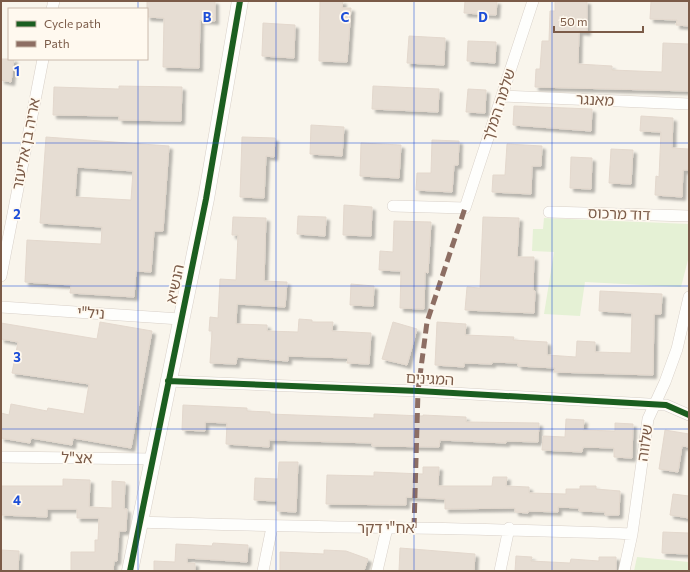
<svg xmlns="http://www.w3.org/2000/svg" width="690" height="572" viewBox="0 0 690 572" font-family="Commissioner,'Noto Sans Hebrew',sans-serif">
<defs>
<filter id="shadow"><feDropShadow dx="3.5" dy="3.5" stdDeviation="1" flood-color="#0004"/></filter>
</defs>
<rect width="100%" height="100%" fill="#f9f5ec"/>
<path fill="#e5f1d5" d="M544,218L689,224V256L681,287L585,282L580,316L544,314L554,252L532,251L533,229H543Z
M637,557L689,562V571H634Z"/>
<path fill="#e6ddd3" stroke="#e3d8cd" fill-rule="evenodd" filter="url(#shadow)" d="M147,1H215V21L200,20L199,68L163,67L164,18L147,17Z
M320,1H343L342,8H351L347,62L319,61Z
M465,1H497L496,15L464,13Z
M555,1H587V32L579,31L578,64L612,66V70L662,72L663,43L689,44V91L535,87L536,69H540L542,41H549L550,11H555Z
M651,1H689V26L676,25L677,20L650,19Z
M263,23L295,25L294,58L262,56Z
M409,36L445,38L444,65L407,63Z
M468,41L496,42L495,63L467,61Z
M1,59H14L11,82L1,80Z
M119,86L182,87L181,121L119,120V116L53,115L54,87L119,89Z
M373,86L439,89L438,112L372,109Z
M468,89L486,90L485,113L466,112Z
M514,106L592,109L591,131L513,125Z
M641,116L673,118L672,148L689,149V170H683L682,197L655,195L656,176L659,177L661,132L640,131Z
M311,125L344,127L342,156L310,154Z
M46,137L169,146L163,231H154L151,272L136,271L134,297L70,293L71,285L25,282L27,240L101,244L102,227L40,223ZM77,167L133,171L131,200L75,197Z
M242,137L275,138L274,157L266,156L264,198L240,197Z
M432,140L459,141L458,165H454L452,192L416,190L417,173H431Z
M361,143L401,145L399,178L360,176Z
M507,144L542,146L541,166H532L531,194L492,192L493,175H505Z
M611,149L633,150L631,184L609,183Z
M571,157L592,158L591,189L570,188Z
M344,205L372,207L371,236L343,235Z
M298,216L326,217L325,236L297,234Z
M233,217L266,218L264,281L287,282L285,307L237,304L236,324L267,325V331L298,332L299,319L312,320V322H333L332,331L371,333L369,364L347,363L348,358L288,356V361L237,357L236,364L210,363L212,331H209L210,317L218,318L220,279L236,280L238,235H232Z
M483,217L519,218L517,257H534L533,290L535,291L534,313L465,310L467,287L480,288Z
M394,221L431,222L428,273L425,272L424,309L400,308L401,271L379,270L380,251L393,252Z
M351,284L374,286L373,306L350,305Z
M600,291L662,294L661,314H654L653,375L554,372L555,368L518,366V363L492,362V364L464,363V367L435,365L437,322L466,324L465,335L514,337L513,340L547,342V355L576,357L577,341L595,342V352L631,353L632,313L599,311Z
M100,322L152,331L131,448L73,438L72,445L31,438L30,443L1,438V413L9,415L11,404L47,411L48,408L84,414L89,384L12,373L18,342L1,339V323L97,339Z
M393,322L417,329L407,365L382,359Z
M183,405L247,408V411L270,412V414L374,418V414L423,416V415L466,417V422L539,423L538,442L506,441V443L440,440L439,447L372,446V443L269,440V447L226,444L227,423L205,422V431L182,430Z
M566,419L584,420L583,430L615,431V423L633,424L632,458L614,457V448L583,447L582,452L542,450L543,436L565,437Z
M665,430L689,434V447L682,446L678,472L659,469Z
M279,462H298L296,512L277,511V501L254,500L255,478L278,479Z
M423,467H439L438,486H492L493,477H507L506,486L529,487V493L566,494V489H580V486H596V489L620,491L619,515H605V512L579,511V508L558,507V512L528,511V513L515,512V508L445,509V499L406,497V505L326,504L327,475L374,476V472L423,474Z
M63,479L90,480L89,507L112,508V481L125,482L124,509H127L126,531H119L117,561H114L113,571H71V552H95V540H98L99,518H77V509H47V517L1,515V486H63Z
M673,494L689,496V518L670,515Z
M663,532L689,533V554L662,553Z
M213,543L248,545L247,562L187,558V563H195V571H154V561L175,562L176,544L212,546Z
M400,548L475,554L474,571H399Z
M2,550L19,551L18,571H1Z
M324,550L346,551L368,559L364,571H280V552L324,554Z
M516,556L532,557L531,561L570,563L571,559L599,561V557H616V571H515Z"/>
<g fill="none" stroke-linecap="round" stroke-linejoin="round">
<g stroke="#d8d0c8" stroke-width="12">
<path id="street" d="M52,9L54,1
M502,96L689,104
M393,206L465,208L533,1
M549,212L689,216
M1,276L43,59
M1,307L180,319
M168,381L418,391L666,405L689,415
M1,457L153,459
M140,522C304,528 468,527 632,534
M263,571L272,527
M377,571L387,528
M500,571L509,528
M624,571L632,534L648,419L665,382L677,349L689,297"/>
</g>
<g stroke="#d9d0c8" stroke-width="17">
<path id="secondary" d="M130,571L206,199L240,1"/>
</g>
<use href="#street" stroke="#fefefc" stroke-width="11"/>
<use href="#secondary" stroke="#fefefc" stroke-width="16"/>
<path stroke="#8d6e63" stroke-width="5" stroke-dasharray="10 5" stroke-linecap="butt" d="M414,528L418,391L427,322L465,208"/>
<g stroke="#fff9ef" stroke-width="8">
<path id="cycleway" d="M168,381L418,391L666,405L689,415
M130,571L206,199L240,1"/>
</g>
<use href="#cycleway" stroke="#1b5e20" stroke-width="6"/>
</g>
<path fill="none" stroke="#1d4ed8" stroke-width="1" stroke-opacity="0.55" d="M138,1V9M276,1V571M414,1V571M552,1V571M138,59V571M1,143H689M1,286H689M1,429H689"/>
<g text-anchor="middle" stroke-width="3.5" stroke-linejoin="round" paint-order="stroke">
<g font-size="15" fill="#7b5b48" stroke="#fff9ef">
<text transform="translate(595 100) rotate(3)" y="5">מאנגר</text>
<text transform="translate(499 105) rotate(-72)" y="5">שלמה המלך</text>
<text transform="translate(26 144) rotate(-79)" y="5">אריה בן אליעזר</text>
<text transform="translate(619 214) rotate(2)" y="5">דוד מרכוס</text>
<text transform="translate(175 284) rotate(-78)" y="5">הנשיא</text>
<text transform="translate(91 313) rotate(4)" y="5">ניל"י</text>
<text transform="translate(430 379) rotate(3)" y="5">המגינים</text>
<text transform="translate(645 443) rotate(-82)" y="5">שלווה</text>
<text transform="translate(77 458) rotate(1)" y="5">אצ"ל</text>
<text x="386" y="533">אח"י דקר</text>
</g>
</g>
<g font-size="13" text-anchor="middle" font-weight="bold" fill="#1d4ed8" stroke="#fff9ef" stroke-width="3.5" stroke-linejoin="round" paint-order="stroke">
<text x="207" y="22">B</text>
<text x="345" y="22">C</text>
<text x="483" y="22">D</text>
<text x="17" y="76">1</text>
<text x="17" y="219">2</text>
<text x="17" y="362">3</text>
<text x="17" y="505">4</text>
</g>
<rect width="690" height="572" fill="none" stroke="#7b5b48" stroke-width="4"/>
<rect x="8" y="8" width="140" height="52" fill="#fff9ef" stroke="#cabaac"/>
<rect x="16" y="21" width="20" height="6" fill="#1b5e20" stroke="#cabaac"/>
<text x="44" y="28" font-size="12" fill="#7b5b48">Cycle path</text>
<rect x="16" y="41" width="20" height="6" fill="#8d6e63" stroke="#cabaac"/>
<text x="44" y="48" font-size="12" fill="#7b5b48">Path</text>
<path d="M554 26v6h89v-6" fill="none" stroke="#7b5b48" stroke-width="2"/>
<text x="560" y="26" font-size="12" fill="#7b5b48" stroke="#fff9ef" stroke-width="3" paint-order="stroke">50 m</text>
</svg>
